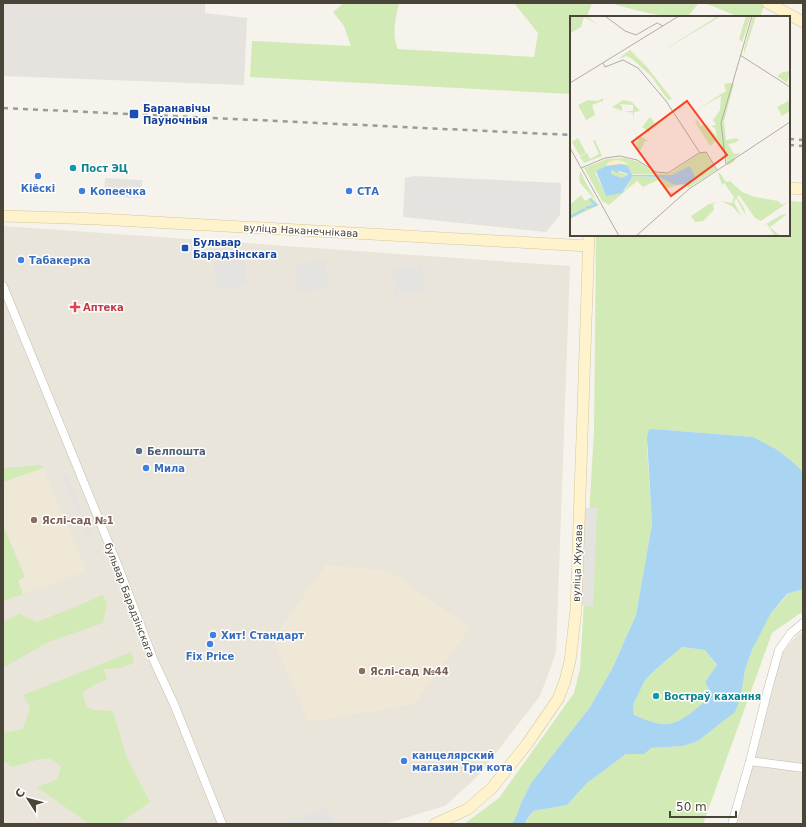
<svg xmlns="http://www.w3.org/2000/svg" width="806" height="827" viewBox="0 0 806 827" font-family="'DejaVu Sans',sans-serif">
<rect width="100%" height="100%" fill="#f6f3ec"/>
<path fill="#eae5da" d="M3,226L570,266L556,653L540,696L478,776L445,806L385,824H3Z
M803,632V824H737L782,653L798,634Z"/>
<path fill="#e6e2dd" d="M3,3H205V13L247,18L244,85L3,76Z"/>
<path fill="#efe8d6" d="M41,465L86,571L3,601V468Z
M326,565L389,571L470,628L414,704L309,722L273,639Z"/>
<path fill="#d2eab5" d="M344,3H399C396,17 391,35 398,49L534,57L538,33L514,3H592L587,17H571V94L250,77L252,41L351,46L344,26L333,12Z
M611,3H699L687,17C660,17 636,11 611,3Z
M705,3H765L760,17H739Z
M789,201L803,202V472L793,462L776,449L753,437L653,429L647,447L652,524L636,615L612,669L590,707L531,783L520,805L518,813L512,824H464L499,798L574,693L580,669L594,431L596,235H789Z
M41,465L43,468L3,482V468Z
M3,525L25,577L18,581L23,594L3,601Z
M803,589V613L799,614L772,633L703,824H525L527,819L533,811L567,805L587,783L626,754H638L651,748L683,746L698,741L735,712L745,670L752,650L771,613L788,594Z
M102,595L107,602L103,623L48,642L3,668V622L19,614L37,622L87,602Z
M682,647L705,650L717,666L705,682L711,694C700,706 681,725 664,724C655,724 643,718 634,715L633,705L645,680L655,670Z
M131,652L134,663L121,668L104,669L107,680L96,684L83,692L86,707L94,710L113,711L126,756L150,802L119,824H89L37,787L58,779L61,766L51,759H40L12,767L3,760V733L23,729L30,708L23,695Z"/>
<path fill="#e5e3e0" d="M415,176L561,183L560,215L546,232L403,217L405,178Z
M105,178L142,180L141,198L104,196Z
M245,259L247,286L216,289L214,261Z
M326,261L328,289L297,291L295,264Z
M422,265L424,292L394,295L392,267Z
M67,474L92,536L87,538L62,477Z
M584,508H597L593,607L580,605Z
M327,807L334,824H283Z"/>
<path fill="#a9d4f2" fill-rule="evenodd" d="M653,429L753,437L776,449L793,462L803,472V589L787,594L771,613L752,650L745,670L740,699L735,712L698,741L683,746L651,748L644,754H626L587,783L567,805L533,811L527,819L525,824H512L518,813L520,805L531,783L590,707L612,669L636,615L652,524L647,437L649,430ZM682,647L705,650L717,665L705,682L711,694C700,706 681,725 664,724C655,724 643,718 634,715L633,705L645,680L655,670Z"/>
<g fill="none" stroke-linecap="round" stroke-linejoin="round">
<g stroke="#c2bbae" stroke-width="9">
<path id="street" d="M3,286L118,566L154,661L174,704L222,824
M750,761L803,768
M732,824L750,761L768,689L779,650L791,633L803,623"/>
</g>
<g stroke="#d6c79b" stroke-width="12">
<path id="secondary" d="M768,3L803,22
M789,188L803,189
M3,216L98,219L588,246
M435,824L468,809L492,788L527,744L558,699L565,681L570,661L576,610L589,235"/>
</g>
<use href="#street" stroke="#fff" stroke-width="8"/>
<use href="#secondary" stroke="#fff3cd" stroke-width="11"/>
<path stroke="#9a9a9a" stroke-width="2.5" stroke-dasharray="5 5" stroke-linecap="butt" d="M3,108L571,135
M789,139L803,140
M789,145L803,146"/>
</g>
<g fill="#1a4fb4" stroke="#fff" stroke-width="1.5">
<rect x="129" y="109" width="10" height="10" rx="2"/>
<rect x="181" y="244" width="8" height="8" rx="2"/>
</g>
<g fill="#0f9aa8" stroke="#fff" stroke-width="1.5">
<circle cx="73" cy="168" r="4"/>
<circle cx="656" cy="696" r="4"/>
</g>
<g fill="#3f7fe0" stroke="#fff" stroke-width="1.5">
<circle cx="38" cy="176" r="4"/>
<circle cx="82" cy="191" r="4"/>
<circle cx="349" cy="191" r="4"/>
<circle cx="21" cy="260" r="4"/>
<circle cx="146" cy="468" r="4"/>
<circle cx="213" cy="635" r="4"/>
<circle cx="210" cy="644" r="4"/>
<circle cx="404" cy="761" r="4"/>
</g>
<path fill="#e0444e" stroke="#fff" stroke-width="1.5" d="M73 301h4v4h4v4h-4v4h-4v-4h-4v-4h4z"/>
<circle fill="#5c6f8a" stroke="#fff" stroke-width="1.5" cx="139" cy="451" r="4"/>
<g fill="#8d6e63" stroke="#fff" stroke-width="1.5">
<circle cx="34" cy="520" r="4"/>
<circle cx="362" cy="671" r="4"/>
</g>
<g text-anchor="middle" stroke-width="3" stroke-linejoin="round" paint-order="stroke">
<g font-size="10" font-weight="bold" fill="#164399" stroke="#fff" text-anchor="start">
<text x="143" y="112">Баранавічы<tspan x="143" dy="12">Паўночныя</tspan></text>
<text x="193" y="246">Бульвар<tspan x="193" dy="12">Барадзінскага</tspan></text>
</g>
<g font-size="10" font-weight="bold" fill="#0d838f" stroke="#fff" text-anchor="start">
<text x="81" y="172">Пост ЭЦ</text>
<text x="664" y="700">Востраў кахання</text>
</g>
<g font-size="10" font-weight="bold" fill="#366cbe" stroke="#fff" text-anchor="start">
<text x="38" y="192" text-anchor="middle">Кіёскі</text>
<text x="90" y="195">Копеечка</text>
<text x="357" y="195">СТА</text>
<text x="29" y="264">Табакерка</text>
<text x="154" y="472">Мила</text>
<text x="221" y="639">Хит! Стандарт</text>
<text x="210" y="660" text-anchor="middle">Fix Price</text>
<text x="412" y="759">канцелярский<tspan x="412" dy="12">магазин Три кота</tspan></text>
</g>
<g font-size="10" fill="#4b4439" stroke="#fff">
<text transform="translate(301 230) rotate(3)" y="4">вуліца Наканечнікава</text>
<text transform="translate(577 563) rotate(-88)" y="4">вуліца Жукава</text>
<text transform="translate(130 600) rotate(69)" y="4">бульвар Барадзінскага</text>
</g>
<g font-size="10" font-weight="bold" fill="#be3a42" stroke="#fff" text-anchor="start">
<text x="83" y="311">Аптека</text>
</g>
<g font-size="10" font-weight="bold" fill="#4e5e75" stroke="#fff" text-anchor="start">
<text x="147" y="455">Белпошта</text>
</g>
<g font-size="10" font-weight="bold" fill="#785e54" stroke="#fff" text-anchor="start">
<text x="42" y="524">Яслі-сад №1</text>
<text x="370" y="675">Яслі-сад №44</text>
</g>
</g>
<g transform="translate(570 16)">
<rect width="220" height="220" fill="#f6f3ec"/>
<path d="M1,0H16L28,9L14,1L11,11L1,17ZM148,0H151L96,33L97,32ZM176,0H181L172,26L169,23ZM183,0H186L174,38V33ZM60,34L77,51L102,83L98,84L81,60L62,43L57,40L48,43ZM220,55L217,67L207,60L213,56ZM158,67L164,68L154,105L156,124L167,122L169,124L164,127L158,128L164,138L171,137L164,142L165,145L157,150L156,137H153L146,125L140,130L125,106L127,104L131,111L133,108L137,109L147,121L145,112L141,110L146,109L143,104L150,94L151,80L126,94L156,75L154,68ZM33,82V85L22,89L25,99L16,104L8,89L18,84L28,85ZM53,84L62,86L70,95L64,96L63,105V97L54,95H63V89L49,88L52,90V95L42,91ZM220,84V95L212,100L207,91ZM80,101L88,111L84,108L79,116L72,111ZM66,120L72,121L80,126L75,125L71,134H68L66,126H69ZM8,122L16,137L10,140L2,126ZM25,124L32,140L14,147L10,141L17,137L20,143L29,138L23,125ZM131,136H135L146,154L118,172L113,168L94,173L88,164L73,171L67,165L39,189L32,185L14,152L37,143L55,142L69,146L85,157L99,158ZM51,148L58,150L61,156L56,158L42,154L41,158L52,162L58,158L99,159L107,158L120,150L125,162L118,168L106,169L89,161L63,160L55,174L36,180L25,156L36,150ZM10,155L16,167L27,186L11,168L9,164ZM148,157H150L156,166L160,165L172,176L185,181L208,185L212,189L220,185L191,205L185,202L169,179L167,181L174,192L176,200L166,182L164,186L172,201L163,191L151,185L162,187L164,181L154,167L152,169ZM11,179L15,185L21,181L29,189L0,203V189ZM149,186L143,188L144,194L133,205L125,206L121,200L139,188ZM217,198L200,211L210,220H205L197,208L191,211L211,199Z" fill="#d2eab5" fill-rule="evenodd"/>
<path d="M46,144L53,145L59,148L36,150L38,146Z" fill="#f9efc9"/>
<path d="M51,148L58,150L62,159H102L120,150L125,161L118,168L105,169L89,161L63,160L52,177L36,180L26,155L36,150ZM42,154L48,157L49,155L59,158L52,162L41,158Z" fill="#a9d4f2" fill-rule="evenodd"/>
<path fill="none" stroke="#a9d4f2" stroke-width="2" d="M16,192L26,189L20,183M0,201L15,193"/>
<path fill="none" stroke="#b2ada4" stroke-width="1" d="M35,0L55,15L66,19L87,7L93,10M170,39L220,71M33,47L35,51L53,44L68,52L96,85L130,137L136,136L147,154M0,67L109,0M0,132L49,220M156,148L151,107L182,0M11,152L35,142L50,140L67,144L86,156L98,157L129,137M66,220L119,173L220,106"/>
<path fill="#fc3f1d" fill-opacity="0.15" stroke="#fc3f1d" stroke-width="2" d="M117,85L157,139L101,180L62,126Z"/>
<rect width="220" height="220" fill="none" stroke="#4b4439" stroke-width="2"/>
</g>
<rect width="806" height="827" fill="none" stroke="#4b4439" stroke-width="8"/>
<g transform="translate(28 799) rotate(306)" stroke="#ffffff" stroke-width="3" paint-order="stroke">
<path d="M0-3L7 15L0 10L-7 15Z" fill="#4b4439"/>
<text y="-6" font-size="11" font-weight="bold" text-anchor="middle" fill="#4b4439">С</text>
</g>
<path d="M670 811v6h66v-6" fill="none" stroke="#4b4439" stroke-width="2"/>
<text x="676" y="811" font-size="12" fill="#4b4439" stroke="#ffffff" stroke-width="3" paint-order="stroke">50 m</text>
</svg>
